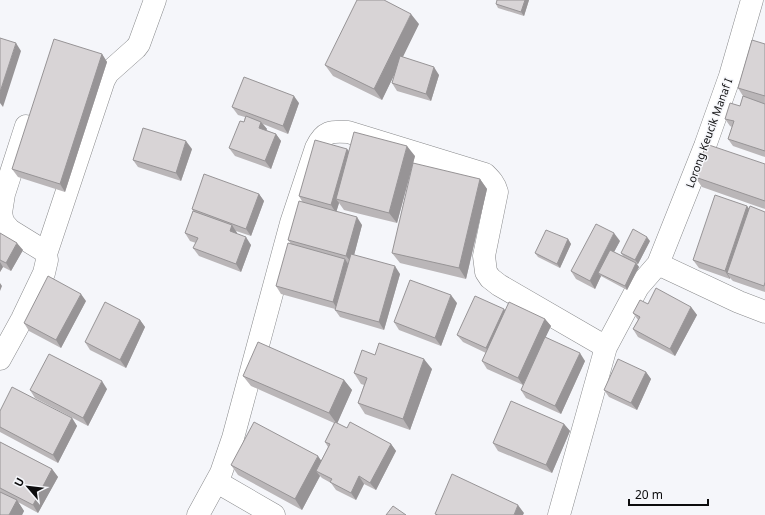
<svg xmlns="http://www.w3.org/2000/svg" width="765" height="515" viewBox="0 0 765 515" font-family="'Noto Sans',sans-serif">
<rect width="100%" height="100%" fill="#f5f6fa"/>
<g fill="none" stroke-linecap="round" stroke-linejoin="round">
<g stroke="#898a8c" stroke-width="23">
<path id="minor" d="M46,254L104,80L108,73L136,48L139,44L155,0
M658,264L739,302L765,312
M606,347L638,287L658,264L705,146L730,76L752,0
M0,359L22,319L44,273L47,260L46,254L44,251L10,230L3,222L1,213L4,194L26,126
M217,482L274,515
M198,515L221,473L233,438L291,223L316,148C324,131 331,131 348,132L485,174C491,180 495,184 497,192L484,256L486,272L490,278L499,285L606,347L559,515"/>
</g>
<use href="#minor" stroke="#fff" stroke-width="22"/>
</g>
<path fill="#bab6b8" d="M529,0L524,16L498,8L496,4Z
M419,24L402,57L439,75L431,101L397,91L392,83L395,73L382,100L333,76L325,65Z
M765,44V157L733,146L728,139L732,127L730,126L725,119L740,106L743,96L738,88Z
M102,54L107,62L65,192L18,177L12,169Z
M299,103L288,134L263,124L267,129L266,130L276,134L281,141L271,169L235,156L229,148L244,122L245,117L238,115L232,107Z
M192,149L181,181L138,167L133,160Z
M347,149L349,151L415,156L397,223L344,210L339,203L336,212L362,225L354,255L400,274L384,330L340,317L335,310V309L281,294L276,286L291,244L288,240L303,203L299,196Z
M765,164V209L702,187L695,177Z
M480,179L487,189L466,279L400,263L392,253Z
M259,194L264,201L251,236L236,231L237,233V234L251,245L241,272L199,256L193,248L196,243L190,241L185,233L193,211L192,209Z
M747,206L749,209L765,212V292L733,281L730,278V279L699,268L693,260Z
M0,233L23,250L11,271L3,267L0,272Z
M568,239L571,244L560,268L538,257L535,253Z
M620,241L614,252L623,256L621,253L650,241L638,264H637L639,267L627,290L601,276L595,289L576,279L571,271Z
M86,301L61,348L29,331L24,323Z
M457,303L441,346L399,330L394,322Z
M691,307L697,315L675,356L638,337L633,329L638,320L633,313Z
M504,309L505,311L545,319L551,326L545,337L585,361L561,414L526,398L521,390L523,385L487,369L482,361L486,353L463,342L457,335Z
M140,320L145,327L126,368L90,350L85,342Z
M375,355L432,369L410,430L365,414L358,403L364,385L361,384L354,373Z
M646,372L651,379L637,410L609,397L604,390Z
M243,376L344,380L352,390L337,423L347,428L391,444L396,451L376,490L364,484L356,500L336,490L331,483L322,478L320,476L302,510L238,475L231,465L321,461L328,447L325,442L334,423L251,386Z
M107,389L88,426L35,398L30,390Z
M0,411L72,418L77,426L58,463L0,432Z
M564,424L570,431L552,473L498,451L493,443Z
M0,442L52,469L58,477L38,513L18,502L24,511L22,515H0Z"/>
<path fill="#979496" d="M525,0H529L524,16L521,12Z
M411,14L419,24L382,100L374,89Z
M16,43L21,51L3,107L0,103V92Z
M102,54L107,62L65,192L60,184Z
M434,67L439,75L431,101L426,94Z
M294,96L299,103L288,134L283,126Z
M261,122L267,129L264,135L259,128Z
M276,134L281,141L271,169L265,161Z
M186,141L192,149L181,181L176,173Z
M407,146L415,156L397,223L389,213Z
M347,149L352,156L336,199L339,203L336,213L331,205Z
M480,179L487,189L466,279L459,268Z
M259,194L264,201L251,236L246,229Z
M747,206L753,214L727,273L730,278V279L725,271Z
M357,217L362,225L352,263L346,256Z
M232,225L237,233L235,239L230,231Z
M614,233L620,241L602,274L598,273L601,276L595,289L590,281Z
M246,237L251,245L241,272L236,264Z
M647,237L650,241L638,264L635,260Z
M568,239L571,244L560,268L557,264Z
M17,243L23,250L11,271L6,263Z
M345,259L350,267L338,310L333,302Z
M0,262L3,267L0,272Z
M636,263L639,267L627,290L625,286Z
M395,266L400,274L384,330L379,322Z
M0,283L2,286L0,291Z
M81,294L86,301L61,348L56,340Z
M451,295L457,303L441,346L435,338Z
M691,307L697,315L675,356L670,349Z
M504,309L510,317L491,356L486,348Z
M545,319L551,326L523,385L518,378Z
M140,320L145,327L126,368L120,360Z
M580,353L585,361L561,414L555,406Z
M424,359L432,369L410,430L403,419Z
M646,372L651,379L637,410L631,403Z
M344,380L352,390L337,424L329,413Z
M102,381L107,389L88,426L83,418Z
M72,418L77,426L58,463L53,455Z
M564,424L570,431L552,473L546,465Z
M391,444L396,451L376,490L370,483Z
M318,456L325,466L316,471L320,476L302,510L295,499Z
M52,469L58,477L38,513L33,505Z
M359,476L364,484L356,500L351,493Z
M17,500L24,511L22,515H9Z
M518,505L524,513L523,515H514Z"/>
<path fill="#d8d4d6" stroke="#979496" d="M357,0H384L411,14L374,89L325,65Z
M497,0H525L521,12L496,4Z
M0,38L16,43L0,92Z
M54,39L102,54L60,184L12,169Z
M752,40L765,44V96L738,88Z
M400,56L434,67L426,94L392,83Z
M244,77L294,96L283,126L232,107Z
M743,96L765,104V151L728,139L734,121L725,119L730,103L740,106Z
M246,116L261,122L259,128L276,134L265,161L229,148L240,121L244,122Z
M143,128L186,141L176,173L133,160Z
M354,132L407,146L389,213L336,199Z
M315,140L347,149L331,205L299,196Z
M706,144L765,164V201L695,177Z
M413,163L480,179L459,268L392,253Z
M204,174L259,194L246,229L192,209Z
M715,195L747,206L725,271L693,260Z
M299,201L357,217L346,256L288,240Z
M750,206L765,212V282L764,286L727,273Z
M193,211L232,225L230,231L246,237L236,264L193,248L198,238L185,233Z
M596,224L614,233L590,281L571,271Z
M633,229L647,237L635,260L621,253Z
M546,230L568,239L557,264L535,253Z
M0,233L17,243L6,263L0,260Z
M288,243L345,259L333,302L276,286Z
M610,250L636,263L625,286L598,273Z
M351,254L395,266L379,322L335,310Z
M48,276L81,294L56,340L24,323Z
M410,280L451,295L435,338L394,322Z
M656,288L691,307L670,349L633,329L640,317L633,313L640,300L648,304Z
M475,296L504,309L486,348L457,335Z
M105,302L140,320L120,360L85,342Z
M509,302L545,319L518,378L482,361Z
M545,337L580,353L555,406L521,390Z
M258,342L344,380L329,413L243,376Z
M379,343L424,359L403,419L358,403L367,378L354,373L362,350L375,355Z
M49,354L102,381L83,418L30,390Z
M618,359L646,372L631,403L604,390Z
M12,387L72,418L53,455L0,427V411Z
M511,401L564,424L546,465L493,443Z
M254,422L318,456L295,499L231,465Z
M335,422L347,428L350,422L391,444L370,483L359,476L351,493L330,482L332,479L316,471L330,444L325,442Z
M0,442L52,469L33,505L0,488Z
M452,474L518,505L514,515H438L435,514Z
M0,492L17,500L9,515H0Z
M393,506L406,515H386Z"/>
<g text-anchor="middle" stroke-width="3" stroke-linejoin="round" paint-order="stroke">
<g font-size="11" fill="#0c0c0d" stroke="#f5f6fa">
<text transform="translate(709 133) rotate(-70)" y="4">Lorong Keucik Manaf I</text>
</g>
</g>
<g transform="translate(28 487) rotate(298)" stroke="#f5f6fa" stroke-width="3" paint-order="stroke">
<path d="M0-3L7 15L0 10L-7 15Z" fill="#0c0c0d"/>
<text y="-6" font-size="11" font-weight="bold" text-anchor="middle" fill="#0c0c0d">U</text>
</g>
<path d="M629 499v6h79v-6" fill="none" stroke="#0c0c0d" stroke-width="2"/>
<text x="635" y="499" font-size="12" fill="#0c0c0d" stroke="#f5f6fa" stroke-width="3" paint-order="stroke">20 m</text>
</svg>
